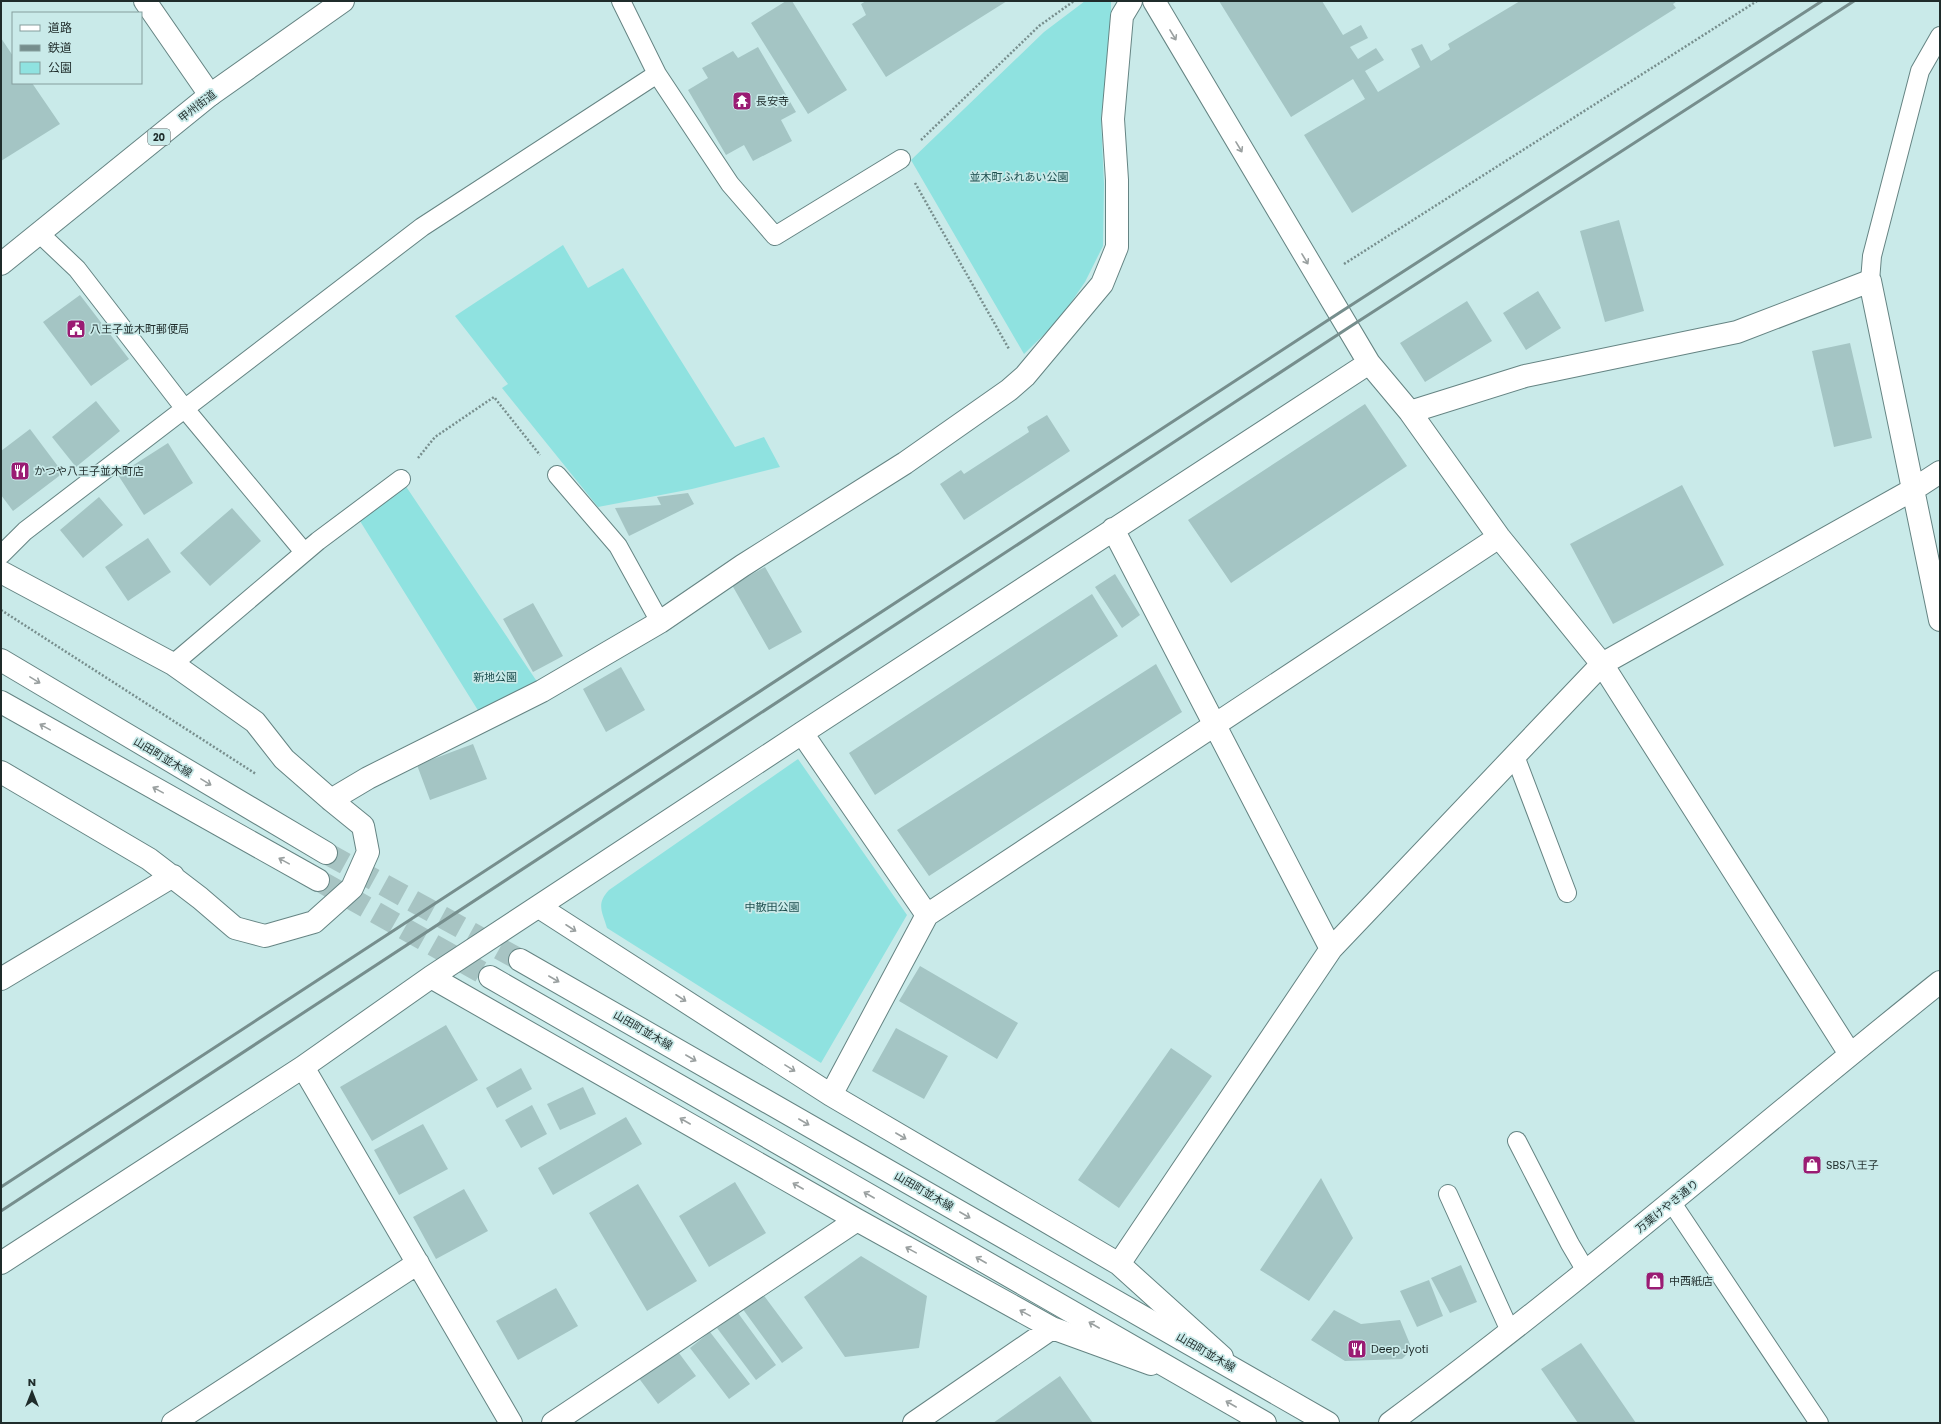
<svg xmlns="http://www.w3.org/2000/svg" width="1941" height="1424" viewBox="0 0 1941 1424" font-family="Poppins,'Noto Sans JP',sans-serif">
<rect width="100%" height="100%" fill="#c9eae9"/>
<path fill="#8fe2e0" d="M1085,1H1111V27L1101,119L1104,184L1103,246L1085,282L1059,320L1024,354L911,160L1044,32Z
M563,245L588,288L623,268L735,447L764,437L780,467L692,489L598,507L502,388L508,384L455,316Z
M401,479L544,692L484,720L355,513Z
M798,759L907,915L821,1063L607,928C602,911 596,904 609,890Z"/>
<path fill="#a4c5c4" d="M786,1H792L847,90L808,114L751,23Z
M866,1H1007L886,77L852,24L866,15L861,4Z
M1219,1H1322L1343,35L1361,25L1368,38L1350,47L1358,59L1376,48L1384,60L1365,71L1378,92L1420,67L1411,49L1422,44L1431,61L1450,49L1448,44L1520,1H1677L1673,4L1676,8L1352,213L1304,135L1365,99L1353,79L1291,117Z
M1,38L13,56V83H32L60,124L1,161Z
M758,47L796,112L781,120L792,141L753,161L744,145L726,155L688,90L708,78L702,68L733,51L738,58Z
M1619,220L1644,311L1605,322L1580,231Z
M1538,291L1561,328L1526,350L1503,313Z
M80,295L129,359L91,386L43,322Z
M1467,301L1492,341L1425,382L1400,343Z
M1850,343L1872,438L1834,447L1812,351Z
M96,401L120,431L76,467L52,437Z
M1365,404L1407,466L1231,583L1188,520Z
M1047,415L1070,451L964,520L940,484L961,470L964,474L1029,432L1027,427Z
M30,429L63,473L13,511L1,495V451Z
M168,443L193,483L144,515L118,475Z
M1682,485L1724,565L1613,624L1570,544Z
M688,493L694,504L629,536L615,508L661,505L657,497Z
M99,497L123,525L83,558L60,530Z
M232,508L261,541L210,586L180,553Z
M148,538L171,572L128,601L105,567Z
M765,567L802,632L769,650L732,585Z
M1115,574L1140,615L1122,628L1095,587Z
M1092,594L1118,636L875,795L849,753Z
M533,603L563,656L533,672L503,619Z
M1156,664L1182,712L929,876L897,830Z
M621,667L645,710L606,732L583,689Z
M473,744L487,779L430,800L417,765Z
M920,966L1018,1023L997,1059L899,1001Z
M446,1025L478,1080L372,1141L340,1087Z
M896,1028L948,1056L924,1099L872,1071Z
M1171,1048L1212,1076L1119,1208L1078,1180Z
M521,1068L532,1089L497,1108L486,1088Z
M583,1087L596,1114L560,1130L547,1104Z
M532,1105L547,1134L521,1148L505,1120Z
M626,1117L642,1144L553,1195L538,1168Z
M423,1124L448,1169L399,1195L374,1150Z
M1321,1178L1353,1238L1309,1301L1260,1270Z
M735,1182L766,1233L709,1267L679,1216Z
M638,1184L697,1281L647,1311L589,1213Z
M464,1189L488,1231L436,1259L413,1217Z
M861,1256L927,1296L919,1348L845,1357L804,1297Z
M1461,1265L1477,1302L1450,1313L1431,1278Z
M1429,1280L1443,1316L1417,1327L1400,1291Z
M556,1288L578,1326L518,1360L496,1321Z
M762,1293L803,1348L782,1363L742,1308Z
M1334,1310L1361,1324L1400,1320L1412,1349L1402,1359L1345,1361L1311,1340Z
M738,1313L776,1365L756,1380L717,1328Z
M710,1332L750,1384L729,1399L690,1348Z
M1581,1343L1636,1423H1578L1541,1369Z
M676,1349L696,1376L658,1404L638,1377Z
M1060,1376L1093,1423H993Z"/>
<g fill="none" stroke-linecap="round" stroke-linejoin="round">
<path stroke="#a7c4c3" stroke-width="22" stroke-dasharray="22 11" stroke-linecap="butt" d="M326,853L520,960
M318,880L490,977"/>
<g stroke="#658483" stroke-width="20">
<path id="lane" d="M621,1L657,74L730,184L775,236L901,159
M39,233L77,269L185,409L304,552
M1870,281L1872,256L1920,71L1940,36
M557,475L618,546L660,622
M1,555L25,531L422,227L657,74
M173,664L318,541L401,479
M1515,756L1567,893
M1517,1141L1570,1244L1586,1271
M1448,1194L1510,1331
M1672,1203L1819,1423"/>
</g>
<g stroke="#658483" stroke-width="24">
<path id="street" d="M145,1L210,95
M1154,1L1369,363L1410,412L1499,537L1602,664L1850,1054
M1410,412L1525,376L1737,332L1870,281L1940,620
M1113,529L1331,949
M1,572L173,664L255,722L284,759L331,800L363,826L368,852L352,888L314,922L265,936L235,928L200,898L149,859L1,772
M802,733L927,915
M331,800L368,778L542,691L660,622L742,566L905,463L1009,390L1025,376L1102,284L1117,247V180L1113,119L1122,16L1131,1
M539,907L831,1095L1119,1264L1222,1357
M431,977L857,1220L1052,1328L1151,1364
M1,979L173,876
M303,1067L511,1423
M831,1095L927,915L1499,537
M1,1263L303,1067L431,977L802,733L1369,363
M1119,1264L1331,949L1602,664L1914,489L1940,472
M173,1423L418,1263
M553,1423L857,1220
M914,1423L1052,1328"/>
</g>
<g stroke="#658483" stroke-width="24">
<path id="secondary" d="M1,660L326,853
M1,702L318,880
M520,960L1328,1423
M490,977L1265,1423
M1390,1423C1579,1284 1756,1129 1940,982"/>
</g>
<g stroke="#658483" stroke-width="24">
<path id="highway" d="M1,264L210,95L343,1"/>
</g>
<path stroke="#778e8d" stroke-width="2.5" stroke-dasharray="2 2" stroke-linecap="butt" d="M921,140L1039,26L1074,1
M915,183L1009,349
M1344,264L1757,1
M418,458L435,437L494,397L540,455
M1,610L256,774"/>
<use href="#lane" stroke="#fff" stroke-width="18"/>
<use href="#street" stroke="#fff" stroke-width="22"/>
<use href="#secondary" stroke="#fff" stroke-width="22"/>
<use href="#highway" stroke="#fff" stroke-width="22"/>
<path stroke="#768e8d" stroke-width="3" d="M1,1187L1339,313L1822,1
M1,1211L1348,328L1854,1"/>
</g>
<defs><path id="oneway-shaft" d="M-6 0H5M1.5-3L5.5 0L1.5 3" fill="none" stroke-width="1.6" stroke-linecap="round" stroke-linejoin="round"/></defs>
<g stroke="#9aa0a0">
<use href="#oneway-shaft" transform="translate(1173 35) rotate(59)"/>
<use href="#oneway-shaft" transform="translate(1239 147) rotate(59)"/>
<use href="#oneway-shaft" transform="translate(1305 259) rotate(59)"/>
<use href="#oneway-shaft" transform="translate(35 680) rotate(31)"/>
<use href="#oneway-shaft" transform="translate(45 727) rotate(-151)"/>
<use href="#oneway-shaft" transform="translate(206 782) rotate(31)"/>
<use href="#oneway-shaft" transform="translate(158 790) rotate(-151)"/>
<use href="#oneway-shaft" transform="translate(284 861) rotate(-151)"/>
<use href="#oneway-shaft" transform="translate(571 928) rotate(33)"/>
<use href="#oneway-shaft" transform="translate(554 979) rotate(30)"/>
<use href="#oneway-shaft" transform="translate(681 998) rotate(33)"/>
<use href="#oneway-shaft" transform="translate(691 1058) rotate(30)"/>
<use href="#oneway-shaft" transform="translate(790 1068) rotate(32)"/>
<use href="#oneway-shaft" transform="translate(685 1121) rotate(-150)"/>
<use href="#oneway-shaft" transform="translate(804 1122) rotate(30)"/>
<use href="#oneway-shaft" transform="translate(901 1136) rotate(30)"/>
<use href="#oneway-shaft" transform="translate(798 1186) rotate(-150)"/>
<use href="#oneway-shaft" transform="translate(869 1195) rotate(-150)"/>
<use href="#oneway-shaft" transform="translate(965 1215) rotate(30)"/>
<use href="#oneway-shaft" transform="translate(911 1250) rotate(-151)"/>
<use href="#oneway-shaft" transform="translate(981 1260) rotate(-150)"/>
<use href="#oneway-shaft" transform="translate(1025 1313) rotate(-151)"/>
<use href="#oneway-shaft" transform="translate(1094 1325) rotate(-150)"/>
<use href="#oneway-shaft" transform="translate(1231 1404) rotate(-150)"/>
</g>
<defs>
<g id="temple-square" transform="scale(1)"><rect x="-9" y="-9" width="18" height="18" rx="4" fill="#9a1c73" stroke="#c9eae9"/><path d="M0-6L5-2H3V0L6.5 2.5H4V6H1.5V3h-3V6H-4V2.5H-6.5L-3 0V-2H-5Z" fill="#fff"/></g>
<g id="civic-square" transform="scale(1)"><rect x="-9" y="-9" width="18" height="18" rx="4" fill="#9a1c73" stroke="#c9eae9"/><path d="M-.6-6.5H3V-4.5H.6V-3L4-1V1h2V6H-6V1h2V-1L-.6-3ZM-1.2 2.5V6h2.4V2.5Z" fill="#fff"/></g>
<g id="restaurant-square" transform="scale(1)"><rect x="-9" y="-9" width="18" height="18" rx="4" fill="#9a1c73" stroke="#c9eae9"/><path d="M-5-6h1v4h1v-4h1v4h1v-4h1v5L-1.5 .5V6h-2V.5L-5-1ZM5-6V6H3V1.5H1.5Q1.5-4 5-6Z" fill="#fff"/></g>
<g id="shop-square" transform="scale(1)"><rect x="-9" y="-9" width="18" height="18" rx="4" fill="#9a1c73" stroke="#c9eae9"/><path d="M-5-2.5h2.3a2.7 3.5 0 0 1 5.4 0H5L5.5 6h-11ZM-1.5-2.5h3a1.5 2.3 0 0 0-3 0Z" fill="#fff"/></g>
</defs>
<g fill-rule="evenodd">
<use href="#temple-square" x="742" y="101"/>
<use href="#civic-square" x="76" y="329"/>
<use href="#restaurant-square" x="20" y="471"/>
<use href="#shop-square" x="1812" y="1165"/>
<use href="#shop-square" x="1655" y="1281"/>
<use href="#restaurant-square" x="1357" y="1349"/>
</g>
<g text-anchor="middle" stroke-width="3.5" stroke-linejoin="round" paint-order="stroke">
<rect fill="#c9eae9" stroke="#526564" stroke-width="1" x="148" y="129" width="22" height="16" rx="3"/>
<g font-size="10" font-weight="bold" fill="#1f2c2b">
<text x="159" y="141">20</text>
</g>
<g font-size="11" fill="#1f2c2b" stroke="#c9eae9" text-anchor="start">
<text x="756" y="105">長安寺</text>
<text x="90" y="333">八王子並木町郵便局</text>
<text x="34" y="475">かつや八王子並木町店</text>
<text x="1826" y="1169">SBS八王子</text>
<text x="1669" y="1285">中西紙店</text>
<text x="1371" y="1353">Deep Jyoti</text>
</g>
<g font-size="11" fill="#1f2c2b" stroke="#c9eae9">
<text transform="translate(197 106) rotate(-38)" y="4">甲州街道</text>
<text transform="translate(163 757) rotate(31)" y="4">山田町並木線</text>
<text transform="translate(643 1030) rotate(30)" y="4">山田町並木線</text>
<text transform="translate(924 1191) rotate(30)" y="4">山田町並木線</text>
<text transform="translate(1667 1206) rotate(-39)" y="4">万葉けやき通り</text>
<text transform="translate(1206 1352) rotate(30)" y="4">山田町並木線</text>
</g>
<g font-size="11" fill="#1c4d4d" stroke="#c9eae9">
<text x="1019" y="181">並木町ふれあい公園</text>
<text x="495" y="681">新地公園</text>
<text x="772" y="911">中散田公園</text>
</g>
</g>
<rect width="1941" height="1424" fill="none" stroke="#1f2c2b" stroke-width="4"/>
<rect x="12" y="12" width="130" height="72" fill="#c9eae9" stroke="#859e9d"/>
<rect x="20" y="25" width="20" height="6" fill="#ffffff" stroke="#859e9d"/>
<text x="48" y="32" font-size="12" fill="#1f2c2b">道路</text>
<rect x="20" y="45" width="20" height="6" fill="#768e8d" stroke="#859e9d"/>
<text x="48" y="52" font-size="12" fill="#1f2c2b">鉄道</text>
<rect x="20" y="62" width="20" height="12" fill="#8fe2e0" stroke="#859e9d"/>
<text x="48" y="72" font-size="12" fill="#1f2c2b">公園</text>
<g transform="translate(32 1392)" stroke="#c9eae9" stroke-width="3" paint-order="stroke">
<path d="M0-3L7 15L0 10L-7 15Z" fill="#1f2c2b"/>
<text y="-6" font-size="11" font-weight="bold" text-anchor="middle" fill="#1f2c2b">N</text>
</g>
</svg>
